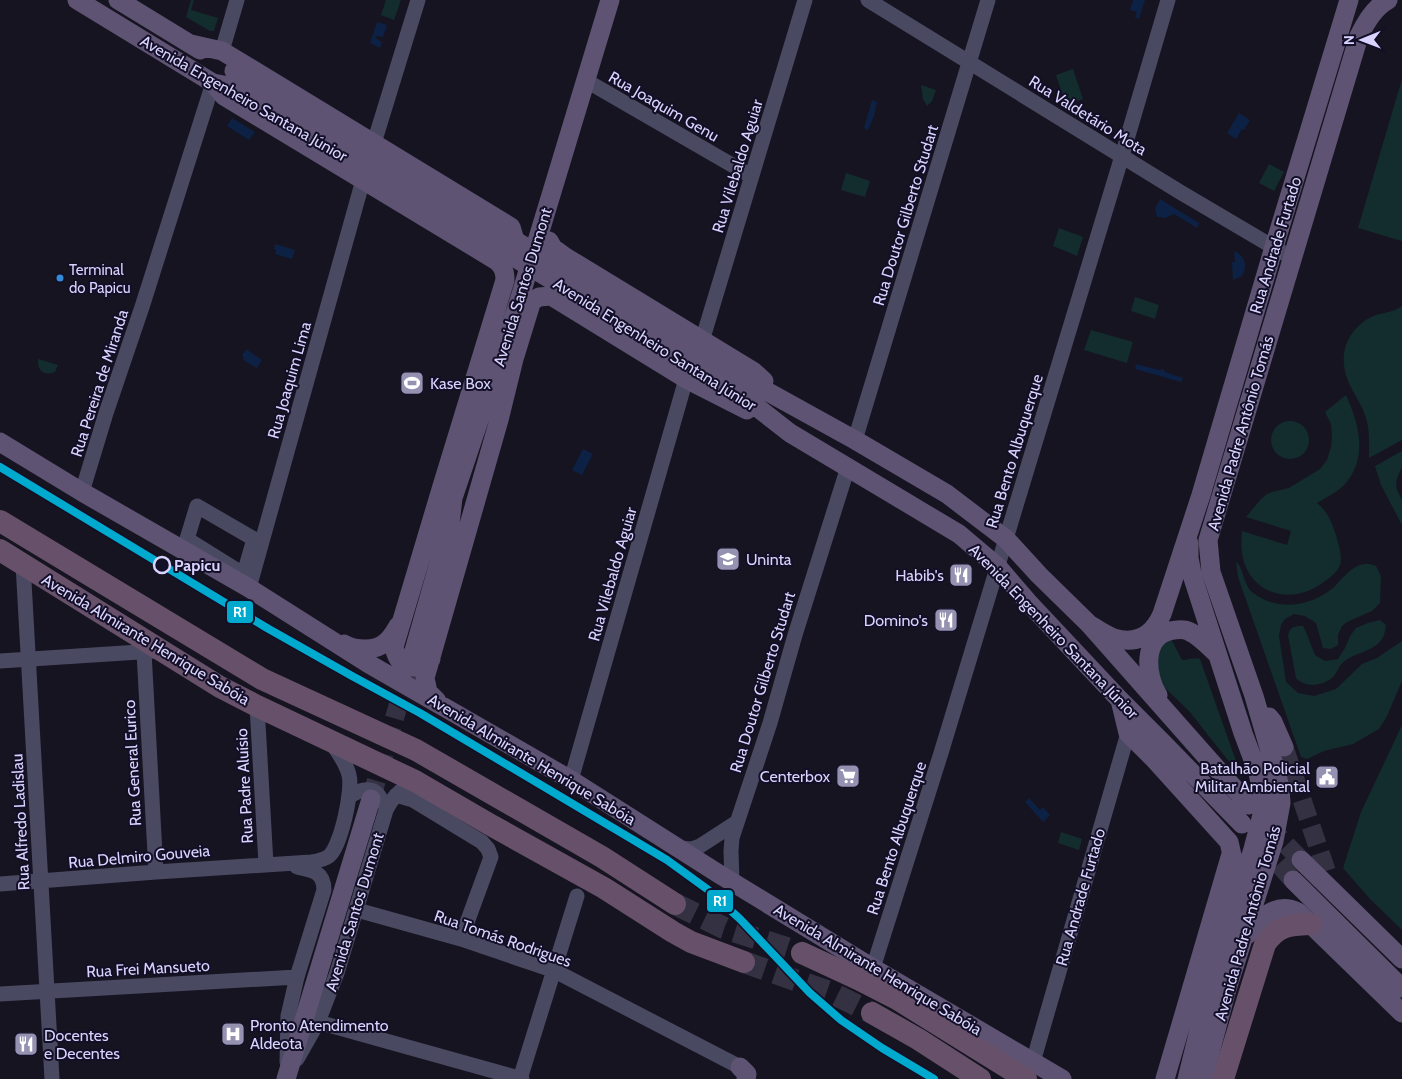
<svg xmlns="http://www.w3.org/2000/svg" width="1402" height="1079" viewBox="0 0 1402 1079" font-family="Cabin,sans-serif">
<rect width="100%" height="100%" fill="#161421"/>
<path fill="#132c2d" d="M191,0H194L191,10L218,18L214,31H210L186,17Z
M386,0H401L394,20L381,15Z
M1073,69L1083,99L1066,105L1056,75Z
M1402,79V241L1358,228Z
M921,85L936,90L932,101L927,106L923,99Z
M1269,164L1284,172L1274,191L1259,183Z
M846,173L870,181L865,197L841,190Z
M1059,228L1083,237L1077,256L1053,246Z
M1135,297L1159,305L1155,319L1131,311Z
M1402,306V440L1369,458C1369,444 1370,428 1365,415C1361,403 1353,393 1348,381C1339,358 1344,337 1363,322C1377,311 1390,315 1402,306Z
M1091,330L1133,342L1127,363L1084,350Z
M38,359L58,365L55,372L52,373C42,375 37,369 38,359Z
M1346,395C1359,424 1368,456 1346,483C1338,492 1327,497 1317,503C1328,512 1331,521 1336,535C1338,544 1343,556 1340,565C1337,573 1328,579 1321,584C1295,602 1258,598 1245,565C1241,555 1241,542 1242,531L1287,545L1291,531L1246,517L1261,499L1267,494L1272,492L1289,488L1320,469L1327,460L1331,447L1332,436L1331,424L1325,412Z
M1271 440a19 19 0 1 1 38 0a19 19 0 1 1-38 0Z
M1402,451V467L1398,476L1396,482L1397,490L1402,500V525L1381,485L1375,466Z
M1236,562C1244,568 1243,584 1252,592C1277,612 1311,607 1334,587C1342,579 1352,565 1365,564C1368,563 1373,565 1376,566L1381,576L1380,603L1372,611L1347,622L1342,626L1338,635V645L1331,649L1323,648L1316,623L1305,616L1294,614L1285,619L1281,625L1279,636L1286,682L1298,693L1314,696L1336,689L1362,664L1377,658L1402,641V681L1387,716L1379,729L1353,744L1324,751L1307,759L1301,757L1238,577Z
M1380,620L1386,625C1385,629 1385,634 1383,637C1377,650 1358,652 1346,660C1338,665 1338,673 1332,678C1322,686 1305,688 1296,678L1288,635C1291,626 1294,626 1303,626L1306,632L1315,655L1325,661L1338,659L1345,648L1350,636L1356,628L1368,623Z
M1170,637L1182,660C1189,660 1194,657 1200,659L1242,778L1189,711L1163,686L1155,672L1157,646Z
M1402,725V930L1370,899L1343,868L1361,812Z
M1061,832L1082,839L1079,850L1058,843Z"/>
<path fill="#0d2144" d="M1133,0H1145L1139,19L1135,17L1137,12L1130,10Z
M377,22L387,25L383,37L377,36H375L376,38L382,42L380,48L370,43Z
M872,100L877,102L874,116L868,130L864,128Z
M1239,113L1250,120L1244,130L1242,129L1236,139L1227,133Z
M232,118L255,132L249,140L227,126Z
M1160,199L1199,223L1197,228L1174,214L1165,218L1157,217L1155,209Z
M275,244L295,250L292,259L275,254L276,250L274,249Z
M1234,251C1245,256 1248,265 1242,276L1233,280L1232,262H1235Z
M246,349L262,360L257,368L243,360L244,358L242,355Z
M1136,364L1159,370L1164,369L1165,372L1183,378L1181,382L1135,369Z
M583,449L593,454L582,475L572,470Z
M1029,798L1040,810L1043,807L1050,815L1043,822L1025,802Z"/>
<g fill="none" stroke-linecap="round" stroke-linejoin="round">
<path stroke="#333142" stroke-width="19" stroke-dasharray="19 9" stroke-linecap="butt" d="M1284,747L1328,876
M371,799L409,668
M1267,825L1301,860
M1260,843L1293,880"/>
<path stroke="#333142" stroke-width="22" stroke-dasharray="22 11" stroke-linecap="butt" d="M675,904L724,928L802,953
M744,962L832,993L872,1013"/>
<path stroke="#4a4962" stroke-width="15" d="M868,0L1180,192L1292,258
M222,51L237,0
M585,80L751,176
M374,143L418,0
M702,341L805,0
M855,440L988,0
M82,492L106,413L142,307L213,83
M197,506L254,539L245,570L240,572L187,539Z
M23,564L52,1079
M249,588L363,180
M144,652L156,872
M0,661L155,651
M257,706L266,864
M571,780L686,379
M396,795L413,800L482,842L488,849L491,857L461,939
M349,797C361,788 376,785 382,802
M679,848L691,849L700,846L737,822
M732,882L731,851L732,838L770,723L795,635L848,467
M0,884L156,872L311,862C317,861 324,860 329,856C341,846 353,790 349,775C346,762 337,751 330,741
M357,910L461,939L555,971L740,1067
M873,968L941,753L1122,156L1168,0
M0,994L297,977
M318,1022L522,1079
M297,1059L318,1022L337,973L386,810C393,796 402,788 415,781
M287,1062L288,1016L297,977L324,890C324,872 313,870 297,867
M1033,1062L1128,733
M520,1079L577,896"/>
<path stroke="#5e5373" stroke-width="19" d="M77,0L213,83L224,96L497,261C503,267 505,271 505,280L442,486L394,647C399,670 414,672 431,659
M118,0L200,50
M191,44L222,51L511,227L514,237L511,250
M549,241L553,248L564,256L753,371L764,381
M531,302L539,297L551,296L686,379L747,410
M743,378L855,440L947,494L1006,539L1039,575L1089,624L1249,805
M735,390L790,433L959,534L998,567L1028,602L1120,700L1161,741L1242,824
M0,442L82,492L249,588L369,664L571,780L719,874L873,968L1062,1079
M1089,624C1097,629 1105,635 1114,638C1137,645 1153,635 1162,614L1201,495L1274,247L1349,0
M344,644C355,650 375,652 386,642C391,638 395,631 398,626
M411,661L450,524L453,498L518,304L610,0
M1158,695C1146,677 1142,638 1169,631C1174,630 1180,629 1185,630C1197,633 1208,646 1217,654
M1120,700L1128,733L1153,758L1229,842L1236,873L1237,890
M437,701L428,692L425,678L499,420L514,359L530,307
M1269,717L1273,722L1284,747
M1301,860L1402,959
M1293,880L1402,988
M1247,935C1260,919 1275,901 1298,912L1402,1013
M740,1067L747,1074L746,1079
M286,1079L371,799
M1165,1079L1231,854
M1187,1079L1211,982L1253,849L1263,811L1262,792L1258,773L1243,733L1193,578L1189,558V543
M1203,1079L1227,989L1274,841L1281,803L1280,788L1277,775L1254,696L1211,572L1208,540L1359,36C1366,22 1374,8 1388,0"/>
<path stroke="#67516a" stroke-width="22" d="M0,521L262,679L416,750L602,857L675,904
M0,550L220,687L257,706L415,781L489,824L604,888L673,932L691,942L744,962
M802,953L858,979L897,999L1026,1079
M872,1013L918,1039L980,1079
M1223,1079L1265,944C1278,925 1290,925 1311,924"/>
<g stroke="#43596b" stroke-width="5.5">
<path id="rail" d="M0,467L267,628L352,676L420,713L667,860L707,889L740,919L810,993L841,1020L882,1048L934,1079"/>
</g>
<use href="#rail" stroke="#130f26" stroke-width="4" stroke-dasharray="11" stroke-linecap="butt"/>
<path stroke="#5e5373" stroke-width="19" d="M234,71L743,378
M213,83L229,86L735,390"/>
<g stroke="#130f26" stroke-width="11">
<path id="rail-1" d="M0,467L267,628L352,676L420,713L667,860L707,889L740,919L810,993L841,1020L882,1048L934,1079"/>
</g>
<use href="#rail-1" stroke="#00a9ce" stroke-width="8"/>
</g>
<defs>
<g id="stadium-square" transform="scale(1.25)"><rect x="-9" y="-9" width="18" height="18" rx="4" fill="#9591b1" stroke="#130f26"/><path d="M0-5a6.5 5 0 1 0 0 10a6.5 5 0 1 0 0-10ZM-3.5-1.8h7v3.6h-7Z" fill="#fff"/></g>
<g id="university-square" transform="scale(1.25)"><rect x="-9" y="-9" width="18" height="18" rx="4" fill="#9591b1" stroke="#130f26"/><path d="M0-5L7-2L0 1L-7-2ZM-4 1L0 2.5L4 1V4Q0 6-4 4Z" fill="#fff"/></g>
<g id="restaurant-square" transform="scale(1.25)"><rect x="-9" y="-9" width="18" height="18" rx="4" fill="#9591b1" stroke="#130f26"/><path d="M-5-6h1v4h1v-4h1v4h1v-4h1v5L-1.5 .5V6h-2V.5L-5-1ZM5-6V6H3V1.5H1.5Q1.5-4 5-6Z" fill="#fff"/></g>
<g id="supermarket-square" transform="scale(1.25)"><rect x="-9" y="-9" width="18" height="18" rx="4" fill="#9591b1" stroke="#130f26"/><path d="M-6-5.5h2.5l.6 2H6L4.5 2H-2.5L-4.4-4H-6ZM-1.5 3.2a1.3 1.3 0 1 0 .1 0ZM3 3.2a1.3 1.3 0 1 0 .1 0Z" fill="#fff"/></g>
<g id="civic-square" transform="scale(1.25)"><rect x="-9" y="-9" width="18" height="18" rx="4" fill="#9591b1" stroke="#130f26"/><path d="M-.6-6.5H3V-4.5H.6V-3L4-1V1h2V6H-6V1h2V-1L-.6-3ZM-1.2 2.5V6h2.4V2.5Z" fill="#fff"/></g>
<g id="hospital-square" transform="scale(1.25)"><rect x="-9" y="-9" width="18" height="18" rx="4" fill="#9591b1" stroke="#130f26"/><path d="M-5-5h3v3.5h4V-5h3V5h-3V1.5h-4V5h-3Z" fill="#fff"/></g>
</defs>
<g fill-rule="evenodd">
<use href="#stadium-square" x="412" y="383"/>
<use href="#university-square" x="728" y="559"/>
<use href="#restaurant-square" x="961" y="575"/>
<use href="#restaurant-square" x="946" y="620"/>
<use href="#supermarket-square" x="848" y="776"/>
<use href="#civic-square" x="1327" y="777"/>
<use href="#hospital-square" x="233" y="1034"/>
<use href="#restaurant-square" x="26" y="1044"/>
</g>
<circle fill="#338bd7" stroke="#130f26" stroke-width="2" cx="60" cy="278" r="4.5"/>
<circle fill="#130f26" stroke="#d9d4ff" stroke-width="2.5" cx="162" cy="565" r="8"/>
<g text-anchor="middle" stroke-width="4" stroke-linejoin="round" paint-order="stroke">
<g font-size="15" fill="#d9d4ff" stroke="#130f26" text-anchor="start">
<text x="69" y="275">Terminal<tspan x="69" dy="18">do Papicu</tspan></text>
</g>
<g font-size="16" fill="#d9d4ff" stroke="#130f26">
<text transform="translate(244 98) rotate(30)" y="6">Avenida Engenheiro Santana Júnior</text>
<text transform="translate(664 106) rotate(30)" y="6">Rua Joaquim Genu</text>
<text transform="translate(1088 115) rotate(32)" y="6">Rua Valdetário Mota</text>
<text transform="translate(737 166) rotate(-73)" y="6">Rua Vilebaldo Aguiar</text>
<text transform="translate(905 215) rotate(-73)" y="6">Rua Doutor Gilberto Studart</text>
<text transform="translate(1275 245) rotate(-73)" y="6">Rua Andrade Furtado</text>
<text transform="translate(522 287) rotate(-73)" y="6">Avenida Santos Dumont</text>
<text transform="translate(655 344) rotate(32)" y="6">Avenida Engenheiro Santana Júnior</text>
<text transform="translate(289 380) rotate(-74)" y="6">Rua Joaquim Lima</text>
<text transform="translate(99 383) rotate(-72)" y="6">Rua Pereira de Miranda</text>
<text transform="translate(1240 433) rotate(-74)" y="6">Avenida Padre Antônio Tomás</text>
<text transform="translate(1014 451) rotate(-73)" y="6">Rua Bento Albuquerque</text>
<text transform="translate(612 574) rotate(-74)" y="6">Rua Vilebaldo Aguiar</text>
<text transform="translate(1054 631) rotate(46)" y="6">Avenida Engenheiro Santana Júnior</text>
<text transform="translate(146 639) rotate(31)" y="6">Avenida Almirante Henrique Sabóia</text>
<text transform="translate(762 682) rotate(-73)" y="6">Rua Doutor Gilberto Studart</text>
<text transform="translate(532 759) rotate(31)" y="6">Avenida Almirante Henrique Sabóia</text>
<text transform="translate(132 763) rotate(-93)" y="6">Rua General Eurico</text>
<text transform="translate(244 786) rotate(-93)" y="6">Rua Padre Aluísio</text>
<text transform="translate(20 822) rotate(-93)" y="6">Rua Alfredo Ladislau</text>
<text transform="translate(896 838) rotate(-72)" y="6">Rua Bento Albuquerque</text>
<text transform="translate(139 856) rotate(-5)" y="6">Rua Delmiro Gouveia</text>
<text transform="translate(1080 897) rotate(-74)" y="6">Rua Andrade Furtado</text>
<text transform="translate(354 912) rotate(-73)" y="6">Avenida Santos Dumont</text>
<text transform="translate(1247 923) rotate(-74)" y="6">Avenida Padre Antônio Tomás</text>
<text transform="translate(503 938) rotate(19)" y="6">Rua Tomás Rodrigues</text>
<text transform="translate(148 968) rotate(-3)" y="6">Rua Frei Mansueto</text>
<text transform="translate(878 969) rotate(31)" y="6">Avenida Almirante Henrique Sabóia</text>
</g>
<g font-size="16" fill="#d9d4ff" stroke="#130f26" text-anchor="start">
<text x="430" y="389">Kase Box</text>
<text x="746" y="565">Uninta</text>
<text x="944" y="581" text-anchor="end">Habib's</text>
<text x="928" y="626" text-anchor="end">Domino's</text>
<text x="1310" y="774" text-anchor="end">Batalhão Policial<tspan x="1310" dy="18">Militar Ambiental</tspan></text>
<text x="830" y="782" text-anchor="end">Centerbox</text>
<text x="250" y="1031">Pronto Atendimento<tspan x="250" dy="18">Aldeota</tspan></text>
<text x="44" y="1041">Docentes<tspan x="44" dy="18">e Decentes</tspan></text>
</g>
<g font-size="16" font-weight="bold" fill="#d9d4ff" stroke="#130f26" text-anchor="start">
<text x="174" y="571">Papicu</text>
</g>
</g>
<g stroke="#130f26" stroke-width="2">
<rect x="226" y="600" width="28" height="24" rx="5" fill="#00a9ce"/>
<rect x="706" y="889" width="28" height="24" rx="5" fill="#00a9ce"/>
</g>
<g font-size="14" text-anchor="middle" font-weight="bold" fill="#fff">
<text x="240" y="617">R1</text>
<text x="720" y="906">R1</text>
</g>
<g transform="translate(1362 40) rotate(269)" stroke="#130f26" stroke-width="4" paint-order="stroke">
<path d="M0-4L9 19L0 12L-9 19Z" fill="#d9d4ff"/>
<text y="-8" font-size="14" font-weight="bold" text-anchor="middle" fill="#d9d4ff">N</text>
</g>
</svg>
